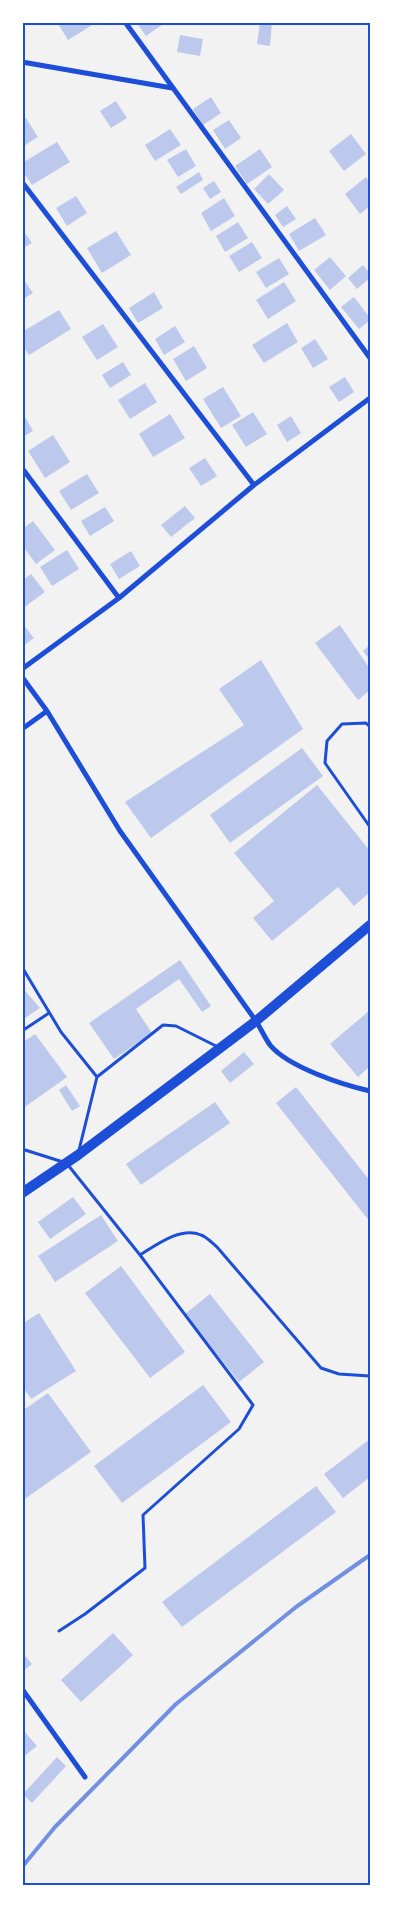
<svg xmlns="http://www.w3.org/2000/svg" width="393" height="1908" viewBox="0 0 393 1908" font-family="Commissioner,sans-serif">
<rect width="100%" height="100%" fill="#f2f2f2"/>
<path fill="#bdc9ec" d="M57,22H97L68,40Z
M136,22H166L146,36Z
M260,22H272L270,46L257,44Z
M180,35L203,39L200,56L177,52Z
M211,97L221,113L203,125L193,109Z
M116,101L127,118L111,128L100,111Z
M26,118L38,137L22,147V120Z
M229,120L241,138L225,149L213,130Z
M170,129L181,145L155,161L145,145Z
M351,134L366,154L344,171L329,151Z
M57,142L70,162L32,185L22,170V163Z
M186,149L196,166L178,177L167,160Z
M260,149L272,167L247,184L235,166Z
M199,172L203,180L181,194L176,187Z
M269,174L284,190L268,204L254,189Z
M366,177L370,183V206L360,214L345,194Z
M214,181L221,192L210,199L203,188Z
M76,196L87,213L67,226L56,208Z
M224,198L235,216L211,231L201,213Z
M287,206L296,219L283,227L275,215Z
M315,218L326,235L299,251L289,234Z
M238,222L248,238L225,252L216,236Z
M22,229L32,243L22,249Z
M116,231L131,255L102,273L87,248Z
M252,242L262,258L239,272L229,256Z
M330,257L346,276L330,290L314,270Z
M279,258L289,274L266,288L256,272Z
M363,265L370,274V278L357,289L348,278Z
M22,277L33,293L22,300Z
M284,282L296,301L268,319L256,300Z
M154,292L163,308L138,323L129,308Z
M354,297L370,318V320L359,329L341,307Z
M59,310L71,329L29,355L22,345V332Z
M287,323L298,342L264,363L252,345Z
M103,324L118,347L97,360L82,337Z
M175,326L185,342L164,355L155,339Z
M315,339L328,359L313,368L301,348Z
M194,346L207,368L186,381L173,359Z
M123,362L131,375L110,388L102,375Z
M345,377L354,392L339,402L329,387Z
M145,383L157,402L130,419L118,400Z
M223,387L241,416L221,428L203,399Z
M253,412L267,434L246,447L232,425Z
M170,414L185,438L153,457L139,434Z
M291,416L301,433L287,442L277,425Z
M25,417L33,431L22,437V418Z
M53,435L70,462L45,478L28,451Z
M205,458L217,476L201,486L189,468Z
M87,474L99,493L71,510L59,491Z
M185,506L195,518L171,537L161,525Z
M105,507L114,521L90,536L81,521Z
M33,521L55,550L36,564L22,545V529Z
M67,550L79,569L52,586L40,567Z
M131,551L140,566L119,579L110,564Z
M31,574L45,592L22,609V581Z
M22,623L34,638L22,647Z
M340,625L370,669V690L358,700L315,643Z
M370,645V660L363,651Z
M261,660L303,729L151,838L125,802L244,725L219,689Z
M302,748L323,776L230,843L210,815Z
M317,785L370,851V892L354,906L338,887L272,941L253,918L274,901L234,853Z
M180,960L211,1006L202,1012L179,979L136,1009L152,1033L114,1059L89,1023Z
M22,987L40,1008L22,1020Z
M370,1010V1066L358,1077L330,1044Z
M35,1034L67,1077L22,1109V1043Z
M244,1052L254,1064L230,1083L221,1071Z
M66,1085L80,1106L72,1111L59,1090Z
M296,1087L370,1181V1222L276,1103Z
M215,1102L230,1123L141,1185L126,1164Z
M73,1197L86,1214L50,1239L38,1222Z
M101,1215L118,1241L55,1282L38,1256Z
M121,1266L185,1352L150,1378L85,1293Z
M210,1294L264,1362L239,1382L185,1314Z
M39,1313L76,1371L31,1399L22,1386V1324Z
M203,1385L231,1422L122,1503L94,1466Z
M48,1393L91,1452L22,1501V1411Z
M370,1439V1477L343,1498L324,1474Z
M316,1486L336,1512L182,1627L162,1602Z
M113,1633L133,1655L81,1702L61,1680Z
M22,1652L32,1664L22,1672Z
M24,1731L37,1746L22,1758V1732Z
M57,1757L66,1766L32,1803L23,1794Z"/>
<g fill="none" stroke-linecap="round" stroke-linejoin="round">
<path stroke="#1d4ed8" stroke-width="3" d="M352,22L370,23
M370,727L366,723L342,724L327,741L325,763L370,827
M22,967L61,1032L97,1077
M22,1031L49,1013
M22,1149L63,1162
M79,1150L97,1077L163,1025L176,1026L218,1047
M140,1255C156,1245 181,1226 201,1235C207,1237 212,1243 217,1247L321,1368L339,1374L370,1376
M59,1631L85,1614L145,1568L143,1515L239,1429L253,1405L140,1255L68,1165"/>
<path stroke="#1d4ed8" stroke-width="5" d="M125,22L370,358
M22,62L172,88
M22,182L254,485
M22,468L119,598
M22,669L119,598L254,485L370,398
M22,677L47,711L120,831L256,1021C261,1029 265,1038 270,1045C288,1067 343,1085 370,1091
M22,729L47,711
M22,1689L85,1777"/>
<path stroke="#1d4ed8" stroke-width="10" d="M22,1193L78,1155L256,1021L370,925"/>
<path stroke="#7290e2" stroke-width="4" d="M22,1867L55,1827L176,1704L296,1607L370,1555"/>
</g>
<rect width="393" height="1908" fill="none" stroke="#ffffff" stroke-width="48"/>
<rect x="24" y="24" width="345" height="1860" fill="none" stroke="#1d4ed8" stroke-width="2"/>
</svg>
